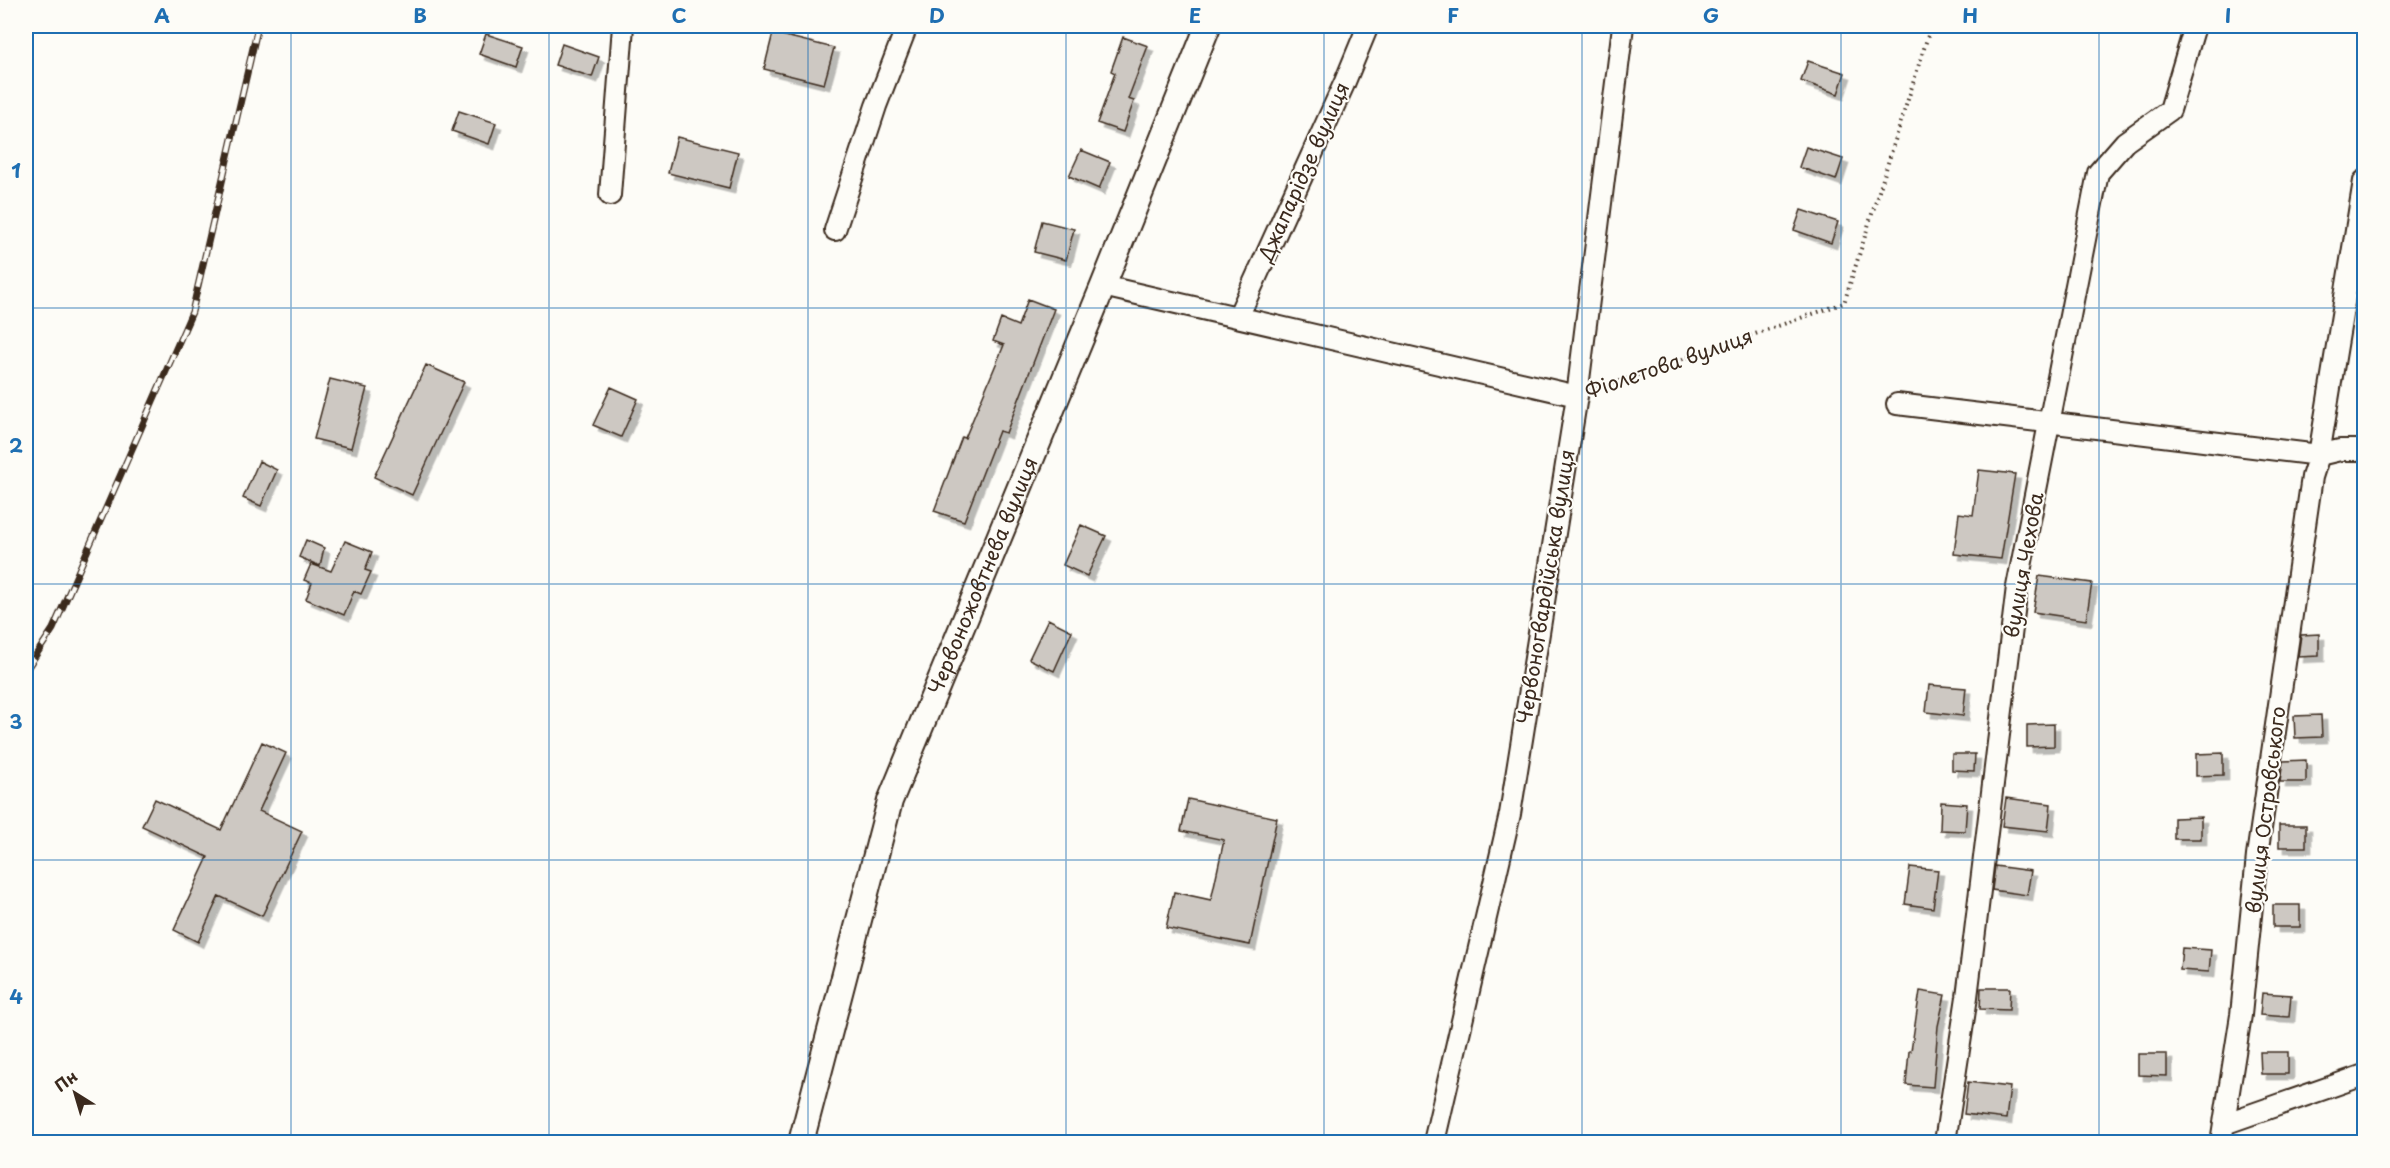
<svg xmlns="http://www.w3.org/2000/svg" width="2390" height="1168" viewBox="0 0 2390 1168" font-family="'Playpen Sans',sans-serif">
<defs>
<filter id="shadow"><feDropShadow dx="5.5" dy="5.5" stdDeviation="0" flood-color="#0004"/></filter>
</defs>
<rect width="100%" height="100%" fill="#fdfcf7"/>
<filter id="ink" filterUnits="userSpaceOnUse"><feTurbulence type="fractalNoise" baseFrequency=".0167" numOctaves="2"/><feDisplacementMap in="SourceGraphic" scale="12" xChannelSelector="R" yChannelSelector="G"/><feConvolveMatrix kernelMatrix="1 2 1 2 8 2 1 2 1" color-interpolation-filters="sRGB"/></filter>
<g filter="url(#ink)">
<path fill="#cdc8c2" stroke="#3b2a1e" stroke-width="1.5" filter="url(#shadow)" d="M773,33L834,48L824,84L764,69Z
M486,34L523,46L516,67L479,54Z
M1123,37L1148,46L1128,99L1134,101L1123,132L1097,123L1115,73L1111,71Z
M562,44L599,57L592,77L555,65Z
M1808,61L1845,73L1838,94L1801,81Z
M459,111L496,123L489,144L452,131Z
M677,137L738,152L729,188L668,173Z
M1806,147L1843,159L1836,180L1799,167Z
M1081,150L1110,162L1099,189L1069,176Z
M1801,210L1838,222L1831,243L1794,230Z
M1042,221L1074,229L1066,260L1034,252Z
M1028,299L1054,309L1006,433L999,431L964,521L934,511L962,437L965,438L1004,345L993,341L1001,319L1018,326Z
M426,365L464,382L412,495L374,477Z
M330,379L367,388L351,448L314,439Z
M611,387L638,399L621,437L593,425Z
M259,461L277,470L261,506L243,498Z
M1979,470L2015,474L2001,559L1954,554L1959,513L1973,515Z
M1081,525L1106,536L1087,576L1063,565Z
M306,540L324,548L320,566L299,557Z
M345,541L372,552L365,570L371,572L361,594L354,591L344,615L306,599L312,583L304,580L311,564L331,571Z
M2039,576L2092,583L2086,620L2033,612Z
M1048,619L1072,631L1054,671L1029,659Z
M2319,634V656L2298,657L2301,635Z
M1929,685L1966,688L1963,716L1926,712Z
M2321,715L2322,737L2295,738L2294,716Z
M2054,724V746L2027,747V725Z
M262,742L286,753L259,811L302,831L262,916L219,896L198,942L174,930L208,857L142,826L155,799L221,830Z
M2223,753V775L2196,776V754Z
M1952,754H1975L1974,771L1952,770Z
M2306,760V782H2280L2283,761Z
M2006,798L2051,804L2048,831L2002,826Z
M1188,799L1277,818L1250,945L1166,928L1174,892L1211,900L1224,840L1181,831Z
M1941,802L1967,804L1965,831L1940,830Z
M2201,817V839H2174V818Z
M2279,825H2306V847H2279Z
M1995,866L2031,871L2027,895L1992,890Z
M1910,867L1938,870L1933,908L1905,904Z
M2273,905H2300V927H2273Z
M2182,948L2211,950L2209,972L2180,970Z
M1981,988H2010L2009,1010L1980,1009Z
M1920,991L1945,995L1938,1026L1933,1087L1906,1085L1909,1051H1911Z
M2262,993L2291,995L2289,1017L2260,1015Z
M2260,1052H2288V1074H2261Z
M2138,1054H2167V1076L2138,1075Z
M1968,1082L2010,1087L2006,1119L1964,1114Z"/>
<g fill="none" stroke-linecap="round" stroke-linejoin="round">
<g stroke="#3b2a1e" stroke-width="24">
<path id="minor" d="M610,195L623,26
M835,230L876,106L907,26
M1103,286L1577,396
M1238,317L1344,84L1368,26
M1897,404L2319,455L2364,181
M2224,1124L2364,1075
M1434,1142L1510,814L1577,396L1623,26
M1945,1142L1967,997L2017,587L2098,173L2125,142L2170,110L2195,26
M2221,1142L2241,1015L2257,856L2312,477L2319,455L2340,450H2364"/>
</g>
<g stroke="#3b2a1e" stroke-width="28">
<g id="tertiary">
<path id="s1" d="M801,1142L890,801L1103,286L1208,26"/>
</g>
</g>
<path stroke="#3b2a1e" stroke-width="4" stroke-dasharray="1.5 4.5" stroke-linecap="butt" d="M1597,389L1844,303L1931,26"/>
<use href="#minor" stroke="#fdfcf7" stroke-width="20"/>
<use href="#tertiary" stroke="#fdfcf7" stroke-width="24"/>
<g stroke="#3b2a1e" stroke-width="7">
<path id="rail" d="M26,670L53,629L192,312L258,26"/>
</g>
<use href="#rail" stroke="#fdfcf7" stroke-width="4.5" stroke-dasharray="14" stroke-linecap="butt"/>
</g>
</g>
<path fill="none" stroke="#1f6fb2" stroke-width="1.5" stroke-opacity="0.55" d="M291,26V1142M549,26V1142M808,26V1142M1066,26V1142M1324,26V1142M1582,26V1142M1841,26V1142M2099,26V1142M26,308H2364M26,584H2364M26,860H2364"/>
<g text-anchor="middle" stroke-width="4.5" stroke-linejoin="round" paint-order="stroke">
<g font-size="20" fill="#3b2a1e" stroke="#fdfcf7">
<text transform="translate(1304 172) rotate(-66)" y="7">Джапарідзе вулиця</text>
<text transform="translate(1669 364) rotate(-19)" y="7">Фіолетова вулиця</text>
<text transform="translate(2024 565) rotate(-80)" y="7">вулиця Чехова</text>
<text dy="7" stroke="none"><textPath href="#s1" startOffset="596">Червоножовтнева вулиця</textPath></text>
<text transform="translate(1546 587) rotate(-81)" y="7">Червоногвардійська вулиця</text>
<text transform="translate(2266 810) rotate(-83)" y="7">вулиця Островського</text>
</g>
</g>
<rect width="2390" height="1168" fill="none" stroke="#fdfcf7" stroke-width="66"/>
<g transform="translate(75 1093) rotate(323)" stroke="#fdfcf7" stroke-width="4.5" paint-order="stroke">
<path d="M0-4.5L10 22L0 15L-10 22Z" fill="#3b2a1e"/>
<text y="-9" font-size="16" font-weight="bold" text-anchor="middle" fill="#3b2a1e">Пн</text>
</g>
<rect x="33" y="33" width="2324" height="1102" fill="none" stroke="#1f6fb2" stroke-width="2"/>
<g font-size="20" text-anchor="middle" font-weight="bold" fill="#1f6fb2">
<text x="162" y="23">A</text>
<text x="420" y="23">B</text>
<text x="679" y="23">C</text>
<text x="937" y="23">D</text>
<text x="1195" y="23">E</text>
<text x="1453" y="23">F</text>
<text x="1711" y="23">G</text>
<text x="1970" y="23">H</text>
<text x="2228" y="23">I</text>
<text x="16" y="178">1</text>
<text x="16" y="453">2</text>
<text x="16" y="729">3</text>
<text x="16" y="1004">4</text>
</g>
</svg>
